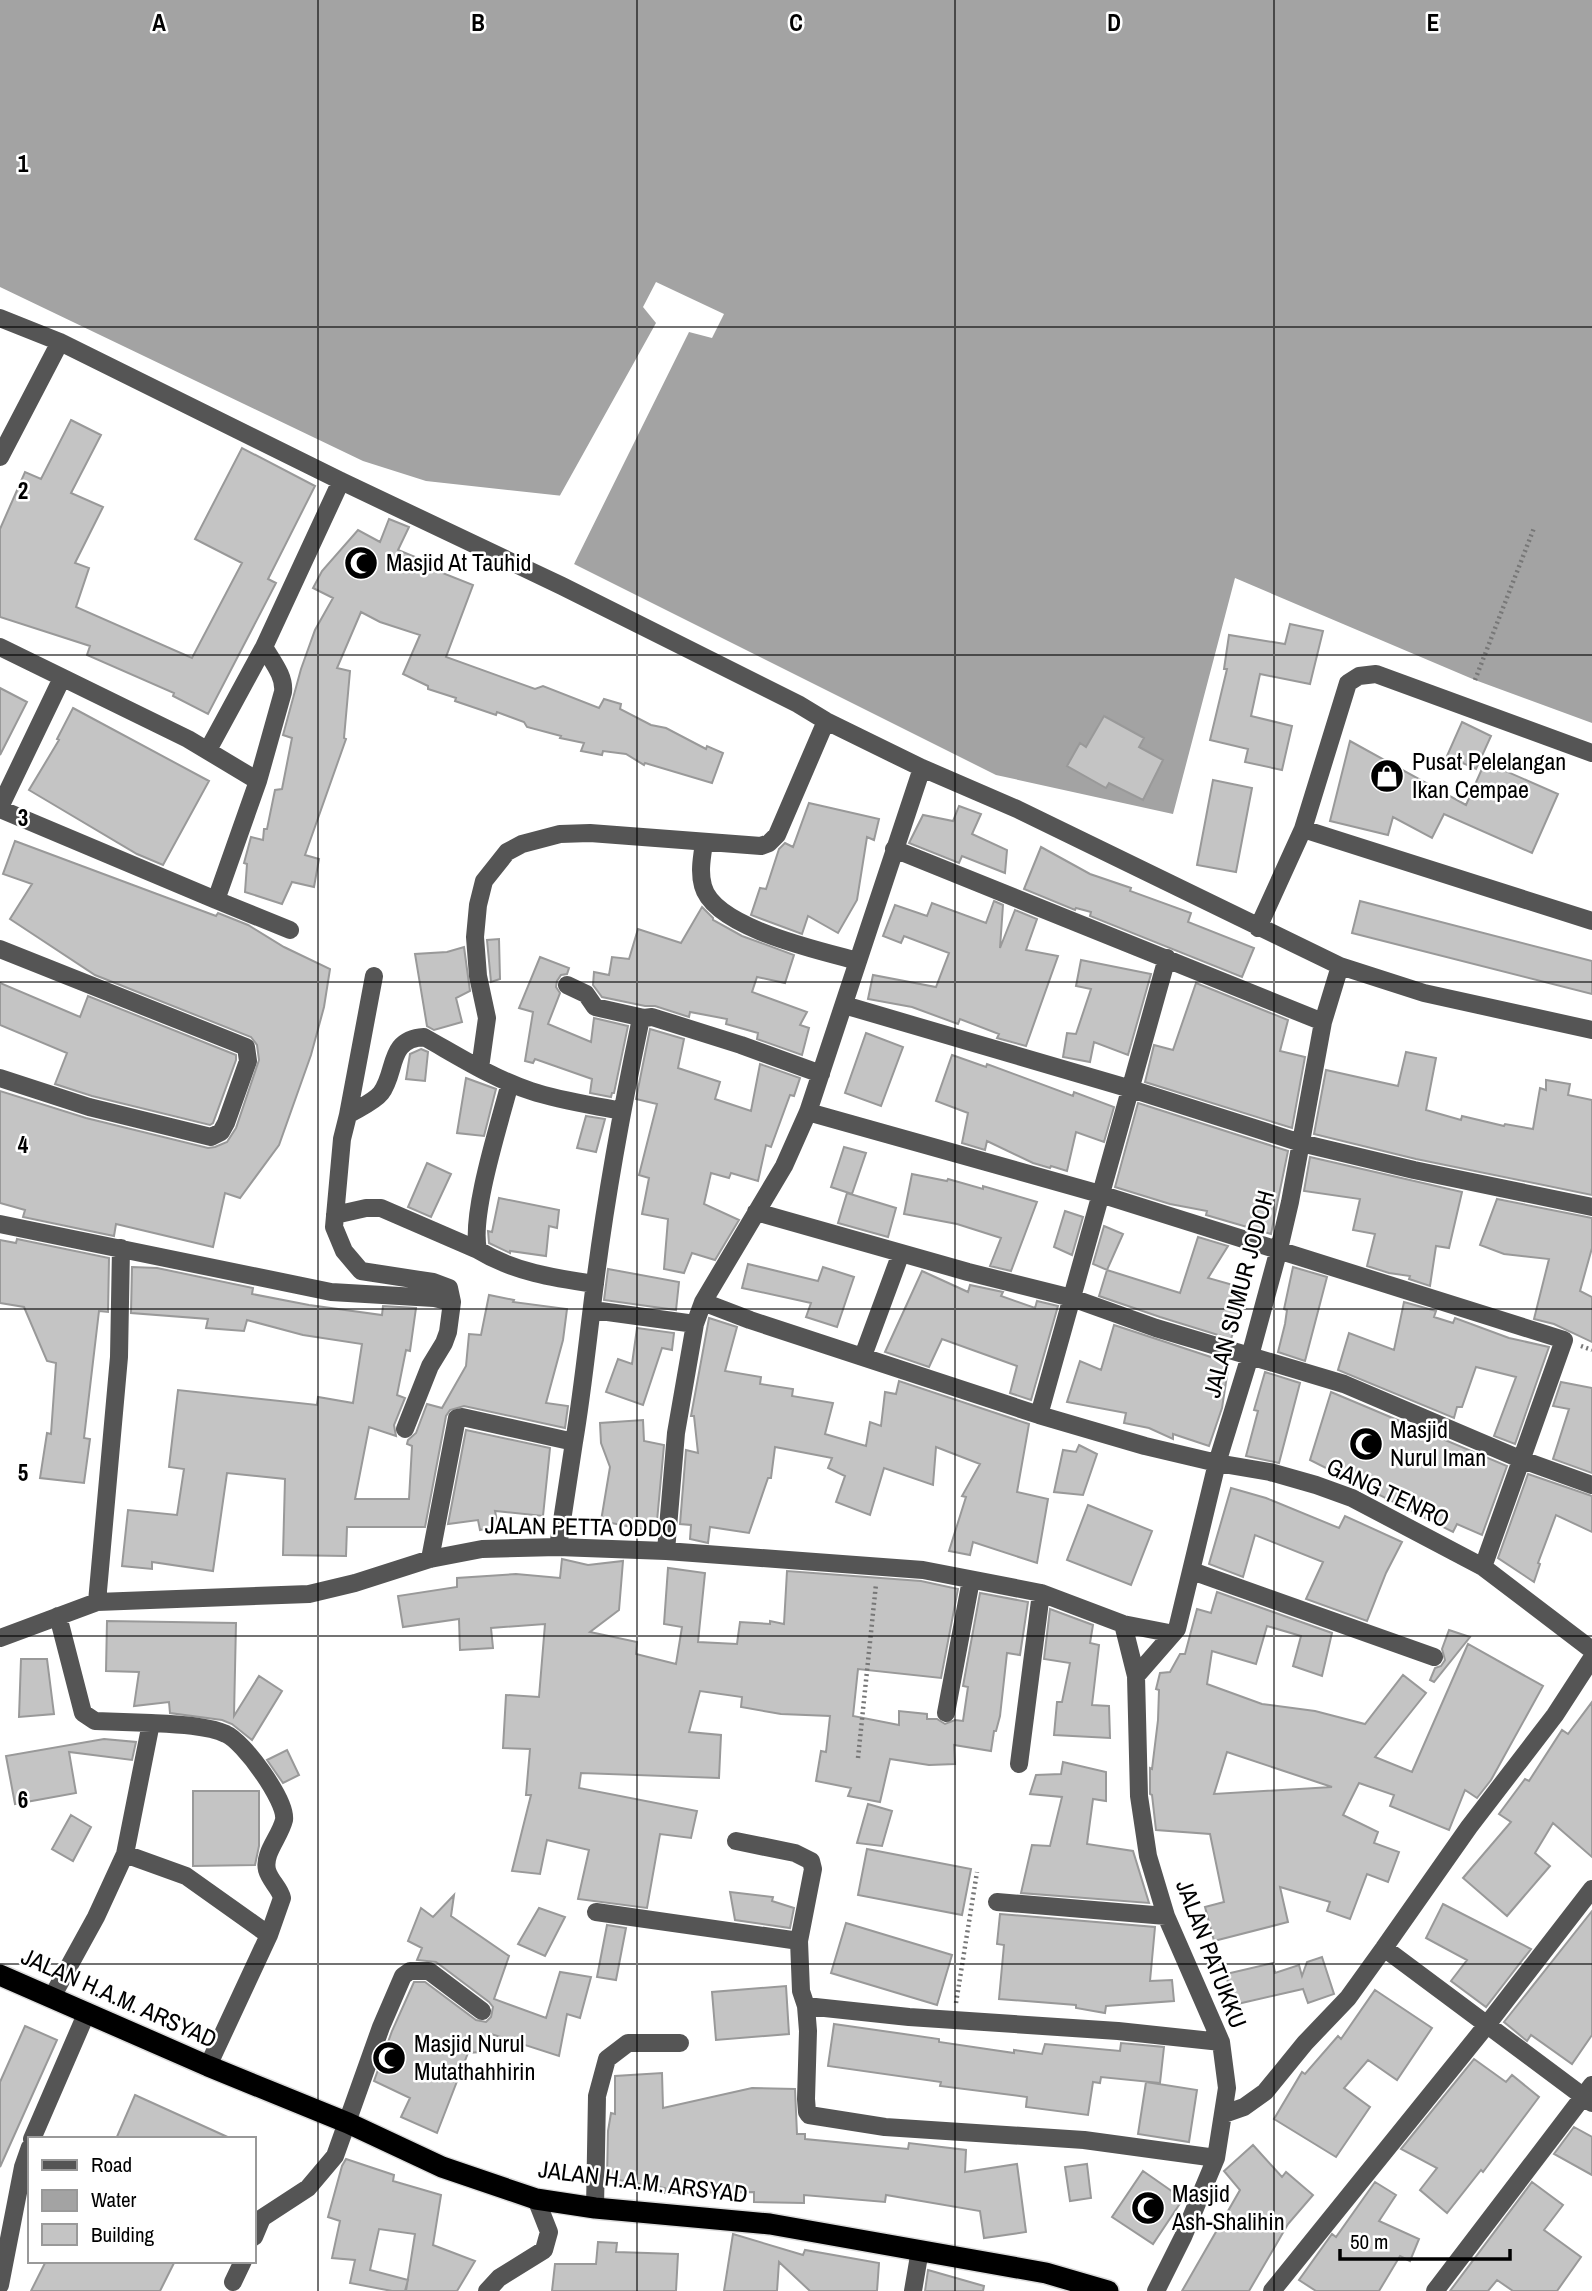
<svg xmlns="http://www.w3.org/2000/svg" width="1592" height="2291" viewBox="0 0 1592 2291" font-family="'Archivo Narrow',sans-serif">
<rect width="100%" height="100%" fill="#fff"/>
<path fill="#a3a3a3" d="M0,0H1592V723L1475,680L1235,578L1173,814L996,775L574,564L591,499L426,481L363,461L0,287Z"/>
<path fill="#fff" d="M656,282L724,314L712,338L689,332L574,564L571,563L587,502L558,499L656,323L643,307Z"/>
<path fill="#c4c4c4" stroke="#999" stroke-width="2" fill-rule="evenodd" d="M71,420L101,435L71,493L103,507L75,563L89,568L76,607L192,658L242,563L195,539L242,448L315,486L268,579L276,583L208,714L173,696L174,693L87,655L90,646L0,617V529L25,472L41,479Z
M389,519L409,527L398,550L442,568L440,572L473,585L446,657L535,689L543,686L599,708L604,699L621,704L620,709L651,725L666,728L706,749L707,746L723,753L712,783L645,763L644,765L626,754L603,751L602,755L581,751L584,743L560,738L561,736L527,727L524,722L497,712L496,715L455,701L456,698L428,689V686L403,674L420,635L380,622L361,612L337,668L350,671L344,738L346,739L305,855L319,859L314,887L292,882L282,904L245,892L247,864L244,863L251,837L263,840L264,829H267L275,790L282,789L292,738L283,735L301,669L315,630L333,598L313,588L322,571L358,530L380,542Z
M1290,624L1323,631L1310,684L1260,674L1251,716L1292,726L1282,770L1245,762L1248,749L1210,740L1227,669H1224L1229,635L1285,644Z
M0,688L27,702L0,755Z
M73,708L209,781L163,865L137,854L29,790L59,740L57,739Z
M1104,716L1144,738L1139,747L1163,760L1143,800L1109,783L1106,788L1067,766L1080,743L1086,747Z
M1462,722L1491,736L1476,769L1447,756Z
M1350,741L1466,805L1485,762L1558,794L1532,853L1444,814L1432,838L1393,817L1388,835L1330,821Z
M1213,780L1252,788L1236,872L1197,865Z
M809,803L879,819L874,840L867,837L857,900L838,933L808,916L802,934L751,915L760,888L766,889L779,849L785,843L793,847Z
M959,806L981,814L972,834L1007,850L1005,873L962,856L959,863L909,843L923,815L953,821Z
M15,841L216,916L218,913L248,925L284,947L330,969L324,1007L311,1055L279,1145L240,1198L225,1193L213,1247L116,1224L114,1236L23,1217L25,1210L0,1203V1091L86,1118L208,1148L215,1147L227,1142L236,1128L259,1060L257,1045L251,1037L95,975L10,919L32,884L3,874Z
M1041,847L1090,874L1131,888L1130,891L1191,913L1188,922L1254,948L1242,977L1090,916L1091,912L1076,908L1075,910L1024,889Z
M994,901L1003,905L1000,948L1015,910L1037,919L1026,950L1058,956L1026,1046L997,1038L999,1034L960,1019L958,1024L912,1007L868,999L873,975L936,987L949,953L904,936L901,943L883,936L895,905L927,916L932,903L986,923Z
M1360,901L1592,961V994L1352,933Z
M702,907L713,918V920L742,936L794,955L785,983L757,977L752,992L807,1012L800,1025L809,1028L802,1055L757,1039L758,1033L726,1024L727,1019L690,1012L689,1017L655,1006H645L602,997L593,985L594,972L609,975L612,957L629,959L638,929L681,943Z
M499,939L500,979L491,982L487,940Z
M464,947L470,991L456,998L462,1022L434,1030L427,1026L415,954L447,952Z
M540,957L569,968L567,974L561,975L557,981L556,987L560,993L548,1024L591,1042L594,1018L628,1026L614,1093H612L611,1097L590,1093L592,1079L535,1059L533,1063L525,1061L533,1012L519,1008Z
M1081,960L1151,974L1128,1055L1094,1042L1090,1062L1063,1057L1067,1033L1076,1034L1091,989L1076,986Z
M0,983L80,1017L88,996L236,1055V1060L213,1123L210,1125L92,1096L55,1084L67,1053L0,1025Z
M1196,983L1288,1020L1280,1051L1305,1057L1292,1128L1145,1082L1154,1045L1173,1050Z
M650,1029L684,1039L678,1068L720,1082L715,1099L751,1111L760,1064L800,1078L794,1096L790,1095L771,1147L766,1145L758,1181L731,1173L729,1178L711,1173L704,1204L739,1220L715,1260L692,1253L684,1273L664,1269L668,1219L642,1214L649,1178L639,1175L657,1104L636,1099Z
M866,1033L903,1047L881,1106L845,1093Z
M421,1049L428,1052L425,1081L406,1079L410,1054Z
M1406,1052L1436,1058L1426,1110L1461,1120L1462,1116L1504,1126L1505,1124L1533,1129L1540,1088L1546,1090V1080L1570,1084L1568,1095L1592,1100V1195L1416,1159L1314,1134L1326,1070L1398,1086Z
M952,1055L986,1067L987,1064L1073,1096L1074,1092L1114,1107L1104,1142L1076,1132L1067,1171L1051,1166L1050,1168L1033,1163L987,1141L985,1150L962,1143L968,1113L936,1101Z
M466,1078L496,1089L484,1136L457,1133Z
M1138,1103L1288,1151L1271,1234L1206,1215L1207,1211L1170,1204L1115,1187Z
M586,1116L605,1119L596,1152L577,1148Z
M844,1147L866,1153L852,1194L831,1187Z
M1310,1157L1462,1192L1449,1248L1436,1246L1430,1286L1409,1279L1410,1276L1389,1273L1367,1266L1375,1234L1353,1230L1360,1199L1304,1191Z
M427,1163L451,1174L431,1217L408,1207Z
M912,1174L947,1181L948,1179L983,1189V1186L1037,1202L1011,1271L990,1266L1001,1238L957,1224L904,1214Z
M847,1193L896,1208L888,1237L838,1223Z
M499,1198L559,1210L557,1228L549,1226L546,1256L510,1251V1253L489,1243L488,1231L492,1232Z
M1497,1199L1592,1218V1248L1580,1291L1592,1297V1342L1554,1324L1534,1319L1549,1259L1504,1254L1480,1245Z
M1065,1211L1083,1217L1072,1255L1054,1247Z
M1104,1226L1123,1234L1107,1270L1093,1264Z
M1198,1237L1228,1246L1208,1278L1247,1289L1231,1339L1160,1317L1099,1296L1107,1270L1180,1293Z
M17,1239L109,1258L108,1312L99,1311L84,1438L90,1439L84,1483L40,1478L47,1433L51,1434L56,1363L47,1361L24,1307L0,1303V1240L16,1243Z
M748,1264L818,1281L823,1267L854,1277L837,1327L806,1317L811,1303L742,1288Z
M132,1267L157,1268L253,1288L252,1294L309,1305L382,1315L383,1306L416,1308L410,1351L406,1350L397,1395L405,1398L394,1425L396,1436L369,1427L355,1499H409L412,1446L407,1444L408,1440L416,1433L427,1404L442,1408L466,1366L469,1334L481,1335L489,1295L514,1300L513,1302L567,1309L563,1340L546,1403L568,1406L565,1428L464,1406L450,1410L446,1416L425,1527H347L346,1556L283,1555L285,1479L227,1473L213,1571L152,1562V1569L122,1566L128,1510L177,1515L184,1469L169,1467L178,1390L317,1405L318,1397L353,1403L362,1344L303,1335L247,1320L244,1331L206,1328L208,1319L131,1313Z
M1293,1267L1327,1277L1305,1361L1278,1352L1285,1324L1287,1310L1284,1309Z
M608,1269L679,1282L676,1310L604,1300Z
M922,1271L968,1292L970,1285L1003,1292L1001,1296L1035,1308L1037,1301L1058,1306L1031,1400L1010,1393L1017,1366L942,1339L929,1367L885,1352Z
M1404,1302L1436,1311L1434,1317L1453,1323L1455,1318L1509,1338L1549,1347L1515,1444L1494,1436L1516,1377L1476,1367L1462,1407H1457L1454,1418L1338,1370L1349,1333L1394,1350Z
M709,1318L737,1327L725,1371L761,1377L760,1384L793,1389L792,1396L833,1403L825,1434L866,1446L870,1422L881,1426L885,1392L896,1394L899,1381L1029,1424L1017,1492L1048,1499L1037,1563L973,1542L970,1555L949,1551L966,1497L962,1496L980,1464L936,1447L933,1485L884,1468L870,1515L836,1502L845,1476L828,1468L832,1458L775,1447L771,1478H768L749,1533L710,1527L708,1543L690,1539L691,1525L680,1524L686,1450L698,1453L694,1416H691Z
M1114,1325L1229,1363L1222,1408L1209,1446L1173,1434V1439L1149,1428L1124,1423L1126,1413L1067,1402L1080,1361L1101,1370Z
M637,1328L674,1333L672,1350L662,1348L643,1405L606,1392L618,1359L632,1364Z
M1265,1372L1300,1383L1279,1463L1246,1456L1258,1411L1254,1410Z
M1561,1382L1592,1388V1473L1553,1459L1569,1409L1553,1406Z
M1331,1392L1507,1466L1482,1535L1457,1524L1453,1532L1310,1460Z
M643,1420L644,1441L664,1445L657,1521H653L652,1531L601,1521L610,1467L601,1443L600,1423Z
M466,1430L550,1448L543,1516L495,1511L498,1526L480,1530L478,1520L448,1524Z
M1079,1445L1097,1454L1083,1495L1054,1492L1063,1450L1076,1452Z
M1528,1474L1592,1496V1532L1556,1515L1538,1563L1540,1564L1534,1582L1498,1558Z
M1231,1488L1266,1498L1339,1528L1345,1516L1402,1542L1386,1573L1367,1621L1306,1599L1323,1562L1255,1535L1243,1577L1209,1564Z
M1088,1505L1152,1531L1131,1585L1067,1560Z
M562,1559L588,1565L623,1561L619,1610L590,1632L637,1642L636,1654L676,1664L682,1627L664,1624L668,1568L705,1573L698,1642L737,1644L740,1622L770,1624V1621L784,1624L787,1571L921,1581L958,1589L941,1678L858,1669L853,1716L899,1725V1711L927,1714V1719H937L945,1724L955,1720L963,1721L968,1687L963,1686L980,1593L1028,1602L1020,1655L1007,1653L1000,1716L996,1731H994L991,1751L954,1745L955,1764L929,1765L890,1759L880,1802L848,1796L851,1788L816,1781L821,1751L826,1752L830,1716L781,1714L741,1707L742,1697L700,1691L689,1732L721,1735L719,1778L581,1773L579,1788L697,1811L691,1838L660,1834L647,1908L578,1899L589,1850L547,1840L540,1874L512,1871L531,1795H526L530,1749L503,1748L506,1695L539,1697L545,1624L491,1628L493,1648L460,1650L459,1619L403,1627L398,1596L457,1587V1578L516,1574L560,1578Z
M1217,1592L1332,1633L1322,1676L1293,1666L1301,1636L1267,1626L1256,1664L1212,1651L1207,1684L1262,1704L1315,1711L1365,1724L1403,1675L1426,1693L1375,1757L1412,1772L1468,1644L1543,1686L1491,1780L1477,1798L1465,1790L1449,1830L1390,1806L1394,1795L1359,1783L1343,1815L1378,1832L1374,1843L1399,1852L1388,1882L1367,1874L1350,1919L1327,1911L1330,1902L1280,1887L1288,1922L1214,1941L1205,1907L1224,1902L1210,1834L1156,1830L1152,1795L1150,1794V1768L1152,1769L1158,1720L1159,1690L1156,1689L1160,1673L1170,1672L1180,1654H1185L1197,1609L1211,1613ZM1227,1752L1332,1787L1214,1794Z
M1050,1609L1093,1625L1090,1643L1099,1645L1092,1705L1109,1706L1110,1738L1054,1735L1057,1702H1062L1070,1663L1044,1659Z
M107,1621L236,1623L234,1716L259,1676L282,1691L252,1740L232,1724L222,1720L170,1713L169,1702L134,1706L139,1672L106,1671Z
M1449,1630L1470,1637L1434,1682L1430,1680L1435,1668L1441,1666L1445,1660L1442,1649Z
M21,1659H47L54,1714L19,1717Z
M1592,1702V1857L1553,1823L1535,1853L1550,1866L1507,1916L1463,1878L1511,1822L1499,1814L1525,1779L1529,1781L1562,1730L1568,1734Z
M104,1739L136,1742L132,1760L69,1752L76,1793L15,1804L6,1756Z
M287,1750L299,1775L283,1783L267,1760Z
M1063,1762L1106,1772V1801L1093,1799L1087,1844L1133,1851L1149,1903L1021,1893L1032,1845L1050,1846L1062,1797L1030,1794L1036,1775L1061,1774Z
M193,1791H259V1846L255,1865L193,1866Z
M868,1804L892,1811L882,1846L857,1843Z
M71,1815L91,1827L73,1861L52,1849Z
M867,1849L971,1869L962,1915L858,1895Z
M730,1892L773,1897L772,1901L794,1908L790,1928L735,1920Z
M454,1895L451,1916L509,1956L494,1999L546,2018L560,1972L591,1977L580,2018L567,2014L559,2056L488,2033L480,2052L468,2053L437,2133L401,2117L410,2098L374,2081L392,2031L414,1982H425L476,2020L486,2022L491,2017L493,2007L489,2002L436,1962L417,1960L422,1948L408,1941L421,1908L433,1917Z
M1443,1904L1531,1949L1486,2007L1451,1981L1467,1960L1426,1938Z
M539,1908L565,1917L545,1956L518,1944Z
M1592,1911V2035L1572,2064L1531,2035L1527,2041L1504,2022Z
M1000,1914L1155,1927L1150,1981L1172,1980L1174,2001L1106,2006L1105,2013L1076,2008V2005L999,1999L1004,1945L997,1944Z
M846,1923L952,1955L937,2005L831,1973Z
M607,1925L626,1928L616,1980L597,1977Z
M1322,1957L1334,1994L1308,2003L1303,1989L1233,2005L1226,1974L1273,1963L1275,1973L1299,1965L1302,1976L1307,1962Z
M786,1986L789,2034L716,2040L712,1992Z
M1375,1990L1432,2028L1397,2080L1368,2060L1344,2088L1370,2107L1336,2157L1274,2119L1302,2072L1305,2074L1338,2036L1341,2039Z
M834,2024L939,2039V2042L1014,2053V2050L1042,2054L1045,2044L1120,2051L1121,2043L1164,2047L1160,2083L1101,2077L1100,2083L1093,2082L1088,2115L1026,2107L1027,2097L940,2086L941,2082L828,2066Z
M25,2026L57,2040L0,2167V2082Z
M1474,2059L1506,2082L1512,2075L1539,2097L1483,2172L1481,2170L1447,2213L1420,2190L1437,2168L1401,2149Z
M662,2073L663,2108L752,2088L795,2089L797,2134H805V2139L908,2149L909,2143L966,2150L965,2172L1017,2164L1026,2232L984,2238L980,2211L886,2195L885,2202L804,2195V2203L754,2202V2192L665,2193V2188L607,2178L608,2131L611,2113L615,2114V2076Z
M1146,2082L1197,2090L1189,2142L1138,2134Z
M135,2095L232,2139H116Z
M1574,2127L1592,2137V2175L1554,2154Z
M1253,2145L1282,2177L1286,2172L1313,2195L1288,2224L1249,2291H1182L1240,2190L1224,2171Z
M346,2159L394,2175L393,2181L441,2195L433,2245L475,2261L457,2291H406L415,2234L379,2229L370,2270L408,2280L405,2291H392L350,2283L355,2260L332,2258L340,2221L328,2217L342,2166Z
M1087,2164L1091,2198L1070,2201L1065,2167Z
M1143,2171L1183,2199L1153,2244L1112,2217Z
M1375,2182L1396,2195L1379,2221L1419,2239L1410,2261L1400,2256L1379,2291H1316L1299,2280L1332,2234L1336,2237Z
M1532,2182L1563,2205L1544,2230L1581,2257L1557,2291H1513L1497,2280L1488,2291H1450Z
M733,2234L803,2255L805,2250L879,2263L877,2291H810L779,2262L777,2291H724Z
M598,2242L617,2243L616,2252L678,2254L676,2291H552L555,2264H596Z
M46,2261H175L160,2291H31Z
M928,2270L984,2286L983,2291H925Z"/>
<g fill="none" stroke-linecap="round" stroke-linejoin="round">
<g stroke="#dbdbdb" stroke-width="24">
<path id="highway" d="M0,1975L208,2066L348,2123L442,2167L536,2199L595,2208L770,2224L1046,2273L1108,2291"/>
</g>
<path stroke="#777" stroke-width="4.5" stroke-dasharray="2 3.5" stroke-linecap="butt" d="M1475,680L1534,528
M1581,1346L1592,1350
M858,1758L876,1584
M956,2003L977,1872"/>
<path stroke="#555" stroke-width="18" d="M0,318L60,342L341,481L562,586L798,704L826,721L922,768L1017,809L1340,966L1424,993L1592,1030
M0,457L60,342
M0,647L188,739L258,781
M208,750L264,647
M0,807L62,678
M0,809L216,900
M1303,829L1592,921
M704,843C702,857 699,872 703,886C714,928 821,951 858,961
M894,849L1323,1022
M1258,928L1303,829L1348,683L1359,676L1376,674L1592,753
M290,930L216,900L258,781L283,692C285,676 272,661 264,647L341,481
M0,949L246,1047L248,1061L226,1123L221,1132L211,1137L89,1107L0,1078
M567,985L586,994L595,1007L644,1018
M844,1005L1131,1089L1301,1143L1414,1170L1592,1207
M480,1068L487,1018L478,976L475,937L478,905L484,881L507,852L522,844L560,834L590,833L761,846L769,843L777,835L826,721
M510,1083C500,1122 470,1214 478,1250C514,1272 554,1278 595,1284
M808,1112L1100,1194L1564,1340L1483,1567
M348,1115L374,976
M756,1212L968,1272L1072,1298L1156,1328L1344,1384L1520,1459L1592,1485
M335,1215L366,1208H381L478,1250
M0,1224L331,1292L434,1298L452,1302L448,1332L444,1343L430,1366L405,1429
M452,1302L449,1288L433,1282L361,1271L344,1251L334,1227L342,1139L348,1115C357,1109 374,1102 381,1093C397,1072 387,1039 424,1037C458,1056 494,1079 531,1091C561,1101 592,1105 622,1111
M703,1302L750,1320L1039,1415L1145,1446L1217,1463L1270,1472L1316,1485L1352,1498L1483,1567L1592,1650
M593,1310L695,1324
M863,1356L901,1253
M1039,1415L1167,958
M558,1547L574,1442
M666,1551L676,1433L695,1324L703,1302L784,1166L808,1112L922,768
M430,1559L457,1418L462,1417L574,1442C583,1389 588,1336 595,1283C606,1196 622,1109 640,1023L644,1018L652,1017L741,1045L821,1074
M1192,1571L1434,1657
M97,1602L119,1357L121,1248
M58,1616L83,1713L95,1721L151,1723
M1123,1624L1136,1676L1139,1796L1148,1856L1166,1916L1221,2042L1227,2088L1216,2158L1183,2237L1156,2291
M0,1638L97,1602L309,1594L355,1583L430,1559L482,1549L558,1547L666,1551L923,1570L1041,1593L1123,1624L1169,1633L1174,1632
M1136,1676L1177,1629L1217,1463L1250,1356L1279,1249L1290,1202L1323,1022L1340,966
M946,1713L971,1580
M1019,1764L1041,1593
M736,1841L795,1853L811,1861L813,1869L799,1941L801,1991L806,2006L808,2031L806,2099L807,2112L809,2115L885,2127L1084,2140L1216,2158
M125,1854L186,1876L269,1935
M997,1902L1166,1916
M596,1912L799,1941
M1384,1948L1469,1827L1555,1715L1592,1658
M52,1997L96,1917L125,1854L151,1723C172,1724 207,1725 226,1734C243,1741 287,1801 284,1820C280,1837 263,1853 267,1870C270,1881 280,1888 282,1898L269,1935L208,2066
M806,2006L909,2017L1118,2031L1221,2042
M1224,2114L1244,2107L1265,2092L1305,2043L1348,1998L1384,1948L1592,2103
M32,2139L87,2012
M595,2208L597,2096L607,2059L628,2043H680
M254,2237L262,2218L308,2188L335,2156L381,2027L403,1976L410,1971H429L482,2011
M233,2282L243,2261
M0,2285L23,2167L30,2147
M487,2291L499,2278L544,2250L549,2232L536,2199
M913,2291L920,2250
M1272,2291L1486,2026L1592,1889
M1435,2291L1592,2085"/>
<use href="#highway" stroke="#000" stroke-width="21"/>
</g>
<path fill="none" stroke="#000" stroke-width="2" stroke-opacity="0.55" d="M318,0V2291M637,0V2291M955,0V2291M1274,0V2291M0,327H1592M0,655H1592M0,982H1592M0,1309H1592M0,1636H1592M0,1964H1592"/>
<defs>
<g id="mosque-disc" transform="scale(1.75)"><circle r="9.5" fill="#000" stroke="#fff"/><path d="M3.5-4.9A6 6 0 1 0 3.5 4.9A5 5 0 1 1 3.5-4.9Z" fill="#fff"/></g>
<g id="shop-disc" transform="scale(1.75)"><circle r="9.5" fill="#000" stroke="#fff"/><path d="M-5-2.5h2.3a2.7 3.5 0 0 1 5.4 0H5L5.5 6h-11ZM-1.5-2.5h3a1.5 2.3 0 0 0-3 0Z" fill="#fff"/></g>
</defs>
<g fill-rule="evenodd">
<use href="#mosque-disc" x="361" y="563"/>
<use href="#shop-disc" x="1387" y="776"/>
<use href="#mosque-disc" x="1366" y="1444"/>
<use href="#mosque-disc" x="389" y="2058"/>
<use href="#mosque-disc" x="1148" y="2208"/>
</g>
<g text-anchor="middle" stroke-width="5" stroke-linejoin="round" paint-order="stroke">
<g font-size="24" fill="#000" stroke="#fff" text-anchor="start">
<text x="386" y="571">Masjid At Tauhid</text>
<text x="1412" y="770">Pusat Pelelangan<tspan x="1412" dy="28">Ikan Cempae</tspan></text>
<text x="1390" y="1438">Masjid<tspan x="1390" dy="28">Nurul Iman</tspan></text>
<text x="414" y="2052">Masjid Nurul<tspan x="414" dy="28">Mutathahhirin</tspan></text>
<text x="1172" y="2202">Masjid<tspan x="1172" dy="28">Ash-Shalihin</tspan></text>
</g>
<g font-size="24" fill="#000" stroke="#fff">
<text transform="translate(1239 1294) rotate(-75)" y="8">JALAN SUMUR JODOH</text>
<text transform="translate(1388 1493) rotate(25)" y="8">GANG TENRO</text>
<text transform="translate(581 1527) rotate(1)" y="8">JALAN PETTA ODDO</text>
<text transform="translate(1211 1954) rotate(69)" y="8">JALAN PATUKKU</text>
<text transform="translate(119 1998) rotate(24)" y="8">JALAN H.A.M. ARSYAD</text>
<text transform="translate(643 2182) rotate(7)" y="8">JALAN H.A.M. ARSYAD</text>
</g>
</g>
<g font-size="23" text-anchor="middle" font-weight="bold" fill="#000" stroke="#fff" stroke-width="5" stroke-linejoin="round" paint-order="stroke">
<text x="159" y="31">A</text>
<text x="478" y="31">B</text>
<text x="796" y="31">C</text>
<text x="1114" y="31">D</text>
<text x="1433" y="31">E</text>
<text x="23" y="172">1</text>
<text x="23" y="499">2</text>
<text x="23" y="826">3</text>
<text x="23" y="1153">4</text>
<text x="23" y="1481">5</text>
<text x="23" y="1808">6</text>
</g>
<rect x="28" y="2137" width="228" height="126" fill="#ffffff" stroke="#999999" stroke-width="2"/>
<rect x="42" y="2160" width="35" height="10" fill="#555555" stroke="#999999" stroke-width="2"/>
<text x="91" y="2172" font-size="21" fill="#000000">Road</text>
<rect x="42" y="2190" width="35" height="21" fill="#a3a3a3" stroke="#999999" stroke-width="2"/>
<text x="91" y="2207" font-size="21" fill="#000000">Water</text>
<rect x="42" y="2224" width="35" height="21" fill="#c4c4c4" stroke="#999999" stroke-width="2"/>
<text x="91" y="2242" font-size="21" fill="#000000">Building</text>
<path d="M1340 2249v10h170v-10" fill="none" stroke="#000000" stroke-width="3.5"/>
<text x="1350" y="2249" font-size="21" fill="#000000" stroke="#ffffff" stroke-width="5" paint-order="stroke">50 m</text>
</svg>
